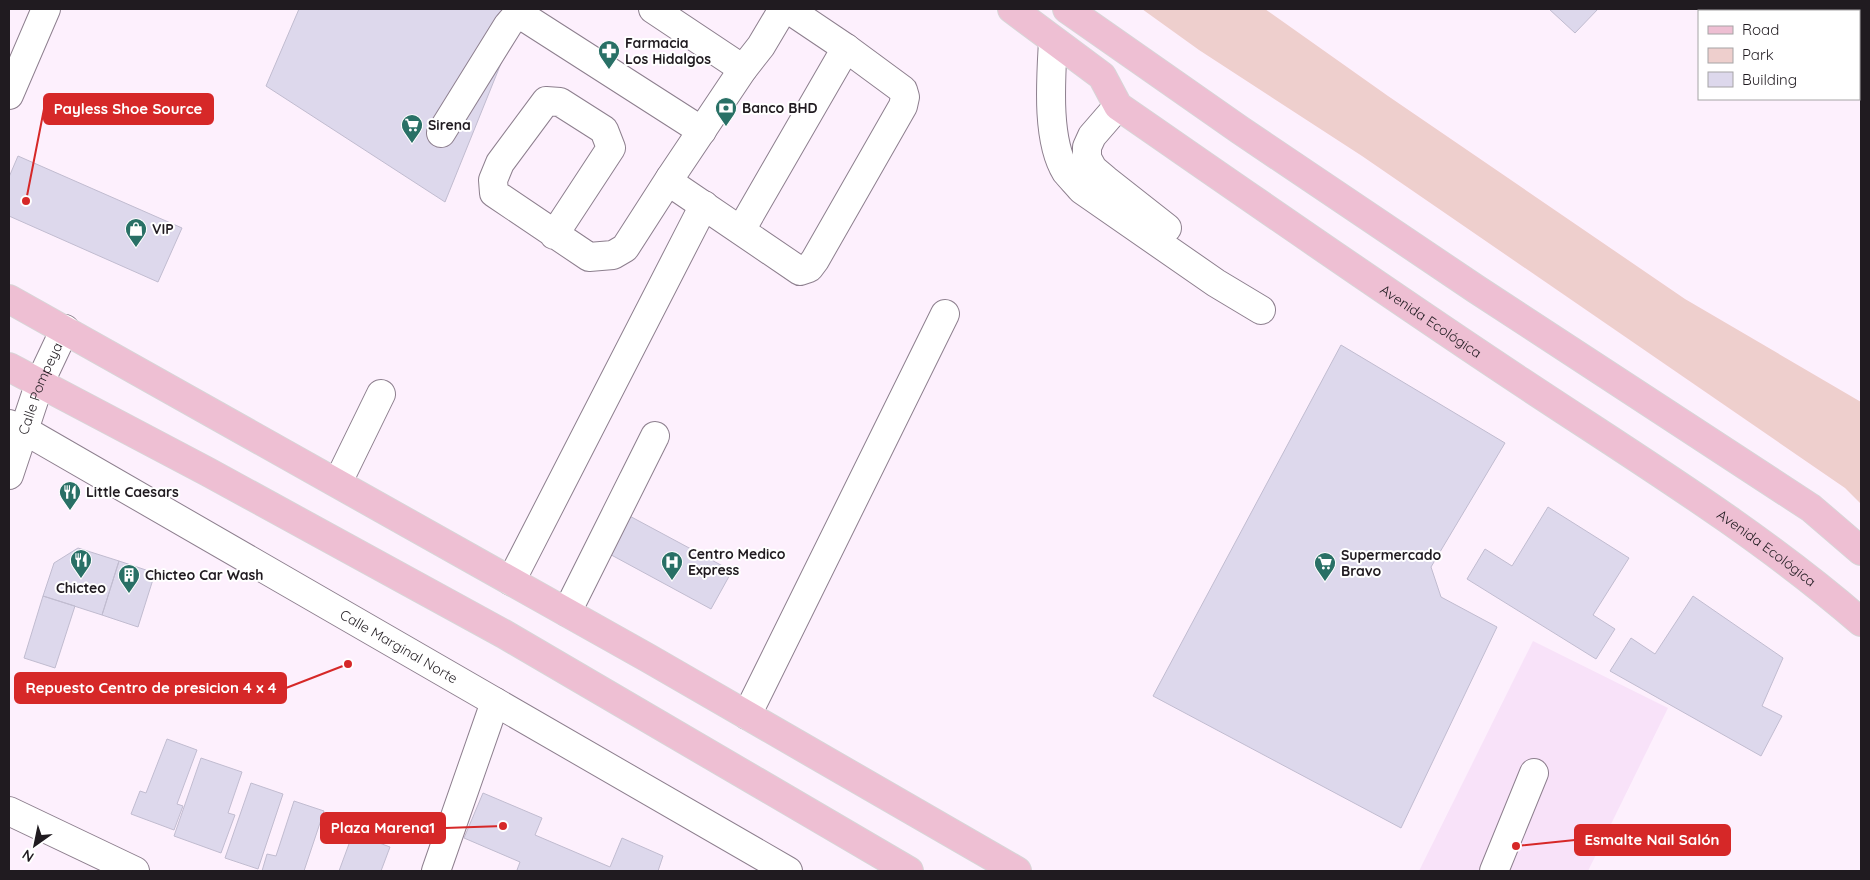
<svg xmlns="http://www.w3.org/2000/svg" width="1870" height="880" viewBox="0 0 1870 880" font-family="Quicksand,sans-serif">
<rect width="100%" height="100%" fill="#fdf0fd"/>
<path fill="#f8e2f9" d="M1533,641L1668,708L1588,871H1419Z"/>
<path fill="#eecfcd" d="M1142,9H1265L1388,96L1685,299L1861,402V504L1845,488L1362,156L1199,50Z"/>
<path fill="#ddd8ec" stroke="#c1bcd0" d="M299,9H532L508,46L445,202L266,86Z
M1549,9H1598L1575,33Z
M18,156L182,228L158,282L9,216V177Z
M1341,345L1505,443L1431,567L1441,597L1497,627L1401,828L1153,696Z
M1548,507L1629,558L1593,615L1615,629L1596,659L1467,579L1485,549L1512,566Z
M624,513L732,571L711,609L604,551Z
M78,548L119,561L102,615L43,596L54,563Z
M119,561L155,573L138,627L102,615Z
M43,596L75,606L55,668L24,658Z
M1693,596L1783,658L1762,706L1782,716L1761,756L1610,671L1631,638L1655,654Z
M167,739L197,750L177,804L183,806L174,830L131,814L140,791L146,793Z
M201,758L242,772L228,813L235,815L221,853L174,836Z
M251,783L283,794L258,869L225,858Z
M483,793L542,818L535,835L610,867L622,838L663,856L658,871H520L517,870L520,862L464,838Z
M294,801L324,811L304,871H262L267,854L276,856Z
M353,833L390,847L381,871H339Z"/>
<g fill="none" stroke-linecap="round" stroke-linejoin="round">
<g stroke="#8d7f8e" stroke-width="30">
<g id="minor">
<path d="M653,9L743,69"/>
<path d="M783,9L761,46L743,69L670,178L675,186L800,271L809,268L815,260L903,106L905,97L903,90L846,48L788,9"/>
<path d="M1819,9L1822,11"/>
<path d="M1053,41C1051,78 1046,140 1066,172C1071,178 1077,184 1082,190L1216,283L1261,310"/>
<path d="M1859,42L1861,44"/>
<path d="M9,95L46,9"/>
<path d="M1118,106L1092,136L1087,147V158L1093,169L1106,180L1167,228"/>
<path d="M441,133L508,25L514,18L521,15L702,131"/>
<path d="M741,230L846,48"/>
<path d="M554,235L611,148L604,130L560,102L546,101L500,163L493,180L494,193L589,257L613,255L625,248L670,178"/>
<path id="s1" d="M9,424L24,430L788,871"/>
<path id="s2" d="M9,475L40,382L65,329"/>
<path d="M338,482L381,394"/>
<path d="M511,581L704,205"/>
<path d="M567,612L655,436"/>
<path d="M747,715L945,314"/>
<path d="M9,811L135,871"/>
<path d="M436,871L495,702"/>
<path d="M1494,871L1534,773"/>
</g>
</g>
<g stroke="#d7d6d7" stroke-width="30">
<g id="major">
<path id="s3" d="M1012,9L1102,76L1118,106C1251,198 1384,291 1520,381C1636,458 1756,531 1861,622"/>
<path d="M1067,9L1240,130L1476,289L1811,508L1861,551"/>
<path d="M9,299L648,658L1017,871"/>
<path d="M9,367L208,472L504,634L909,871"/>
</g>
</g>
<use href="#minor" stroke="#fff" stroke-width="28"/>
<use href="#major" stroke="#eebfd3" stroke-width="28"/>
</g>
<defs>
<g id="pharmacy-pin" transform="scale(1.125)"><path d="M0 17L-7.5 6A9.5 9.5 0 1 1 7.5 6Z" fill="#297066" stroke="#fff"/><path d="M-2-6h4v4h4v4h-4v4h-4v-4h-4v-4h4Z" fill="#fff"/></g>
<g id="bank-pin" transform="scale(1.125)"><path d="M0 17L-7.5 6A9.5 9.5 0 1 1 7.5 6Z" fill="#297066" stroke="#fff"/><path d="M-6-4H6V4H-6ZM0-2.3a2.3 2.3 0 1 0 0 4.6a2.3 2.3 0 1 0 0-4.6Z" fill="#fff"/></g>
<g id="supermarket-pin" transform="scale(1.125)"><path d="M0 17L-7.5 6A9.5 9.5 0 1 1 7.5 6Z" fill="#297066" stroke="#fff"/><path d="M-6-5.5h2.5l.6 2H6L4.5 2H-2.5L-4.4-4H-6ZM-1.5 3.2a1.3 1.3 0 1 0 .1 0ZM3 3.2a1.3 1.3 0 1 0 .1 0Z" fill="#fff"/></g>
<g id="shop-pin" transform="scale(1.125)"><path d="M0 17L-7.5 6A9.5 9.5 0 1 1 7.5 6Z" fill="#297066" stroke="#fff"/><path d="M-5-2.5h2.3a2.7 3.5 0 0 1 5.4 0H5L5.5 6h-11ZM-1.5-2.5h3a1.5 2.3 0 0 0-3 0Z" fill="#fff"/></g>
<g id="restaurant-pin" transform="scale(1.125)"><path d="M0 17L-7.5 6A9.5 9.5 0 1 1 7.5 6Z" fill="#297066" stroke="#fff"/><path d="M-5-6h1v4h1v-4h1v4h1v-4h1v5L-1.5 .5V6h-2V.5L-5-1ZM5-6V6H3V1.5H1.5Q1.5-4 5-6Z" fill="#fff"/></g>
<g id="hospital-pin" transform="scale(1.125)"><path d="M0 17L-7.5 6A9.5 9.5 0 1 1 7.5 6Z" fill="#297066" stroke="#fff"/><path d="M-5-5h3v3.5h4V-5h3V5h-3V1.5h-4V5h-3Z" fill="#fff"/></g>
<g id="building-pin" transform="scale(1.125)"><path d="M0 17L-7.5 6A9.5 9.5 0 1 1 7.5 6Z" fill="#297066" stroke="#fff"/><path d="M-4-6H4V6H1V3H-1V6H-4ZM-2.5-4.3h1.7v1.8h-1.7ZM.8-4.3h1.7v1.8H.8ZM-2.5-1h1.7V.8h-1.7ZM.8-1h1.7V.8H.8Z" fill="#fff"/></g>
</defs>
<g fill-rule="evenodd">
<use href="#pharmacy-pin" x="609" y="51"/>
<use href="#bank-pin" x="726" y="108"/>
<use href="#supermarket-pin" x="412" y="125"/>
<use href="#shop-pin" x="136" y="229"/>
<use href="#restaurant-pin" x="70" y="492"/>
<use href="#restaurant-pin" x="81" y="560"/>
<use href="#hospital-pin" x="672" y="562"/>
<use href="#supermarket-pin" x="1325" y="563"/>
<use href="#building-pin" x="129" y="575"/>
</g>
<g text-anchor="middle" stroke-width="4" stroke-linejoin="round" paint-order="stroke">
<g font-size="14" font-weight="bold" fill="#201b20" stroke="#fff" text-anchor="start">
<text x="625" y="48">Farmacia<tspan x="625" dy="16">Los Hidalgos</tspan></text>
<text x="742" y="113">Banco BHD</text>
<text x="428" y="130">Sirena</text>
<text x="152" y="234">VIP</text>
<text x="86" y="497">Little Caesars</text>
<text x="688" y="559">Centro Medico<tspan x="688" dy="16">Express</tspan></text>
<text x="1341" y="560">Supermercado<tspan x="1341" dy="16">Bravo</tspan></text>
<text x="145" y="580">Chicteo Car Wash</text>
<text x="81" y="593" text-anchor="middle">Chicteo</text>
</g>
<g font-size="14" fill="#201b20" stroke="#fff">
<text dy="5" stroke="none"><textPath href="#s3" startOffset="526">Avenida Ecológica</textPath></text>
<text dy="5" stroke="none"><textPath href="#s2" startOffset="92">Calle Pompeya</textPath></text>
<text dy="5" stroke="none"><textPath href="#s3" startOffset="931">Avenida Ecológica</textPath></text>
<text dy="5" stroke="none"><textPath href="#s1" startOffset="449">Calle Marginal Norte</textPath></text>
</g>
</g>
<path fill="none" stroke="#d62828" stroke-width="2" d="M26 201L44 109M348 664L286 688M503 826L445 828M1516 846L1575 840"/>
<g fill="#d62828" stroke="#fff" stroke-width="2">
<circle cx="26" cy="201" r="5"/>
<circle cx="348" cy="664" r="5"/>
<circle cx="503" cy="826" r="5"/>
<circle cx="1516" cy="846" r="5"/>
</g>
<g fill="#d62828" stroke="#d62828" stroke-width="2">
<rect x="44" y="94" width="169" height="30" rx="5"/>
<rect x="15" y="673" width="271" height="30" rx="5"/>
<rect x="321" y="813" width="124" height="30" rx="5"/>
<rect x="1575" y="825" width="155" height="30" rx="5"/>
</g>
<g font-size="15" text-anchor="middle" font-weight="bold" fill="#fff">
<text x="128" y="114">Payless Shoe Source</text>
<text x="151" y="693">Repuesto Centro de presicion 4 x 4</text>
<text x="383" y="833">Plaza Marena1</text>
<text x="1652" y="845">Esmalte Nail Salón</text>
</g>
<rect width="1870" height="880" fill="none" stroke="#201b20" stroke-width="20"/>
<rect x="1698" y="10" width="162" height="90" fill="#ffffff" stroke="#a6a4a6"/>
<rect x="1708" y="26" width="25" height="8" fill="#eebfd3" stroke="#a6a4a6"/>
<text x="1742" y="35" font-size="15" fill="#201b20">Road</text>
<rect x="1708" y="48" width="25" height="15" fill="#eecfcd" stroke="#a6a4a6"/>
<text x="1742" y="60" font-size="15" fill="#201b20">Park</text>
<rect x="1708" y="72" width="25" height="15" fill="#ddd8ec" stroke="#a6a4a6"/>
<text x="1742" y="85" font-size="15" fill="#201b20">Building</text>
<g transform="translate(35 845) rotate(213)" stroke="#ffffff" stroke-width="4" paint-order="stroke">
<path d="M0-4L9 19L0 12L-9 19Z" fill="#201b20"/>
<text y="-8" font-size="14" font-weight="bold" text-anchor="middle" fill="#201b20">N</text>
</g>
</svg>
